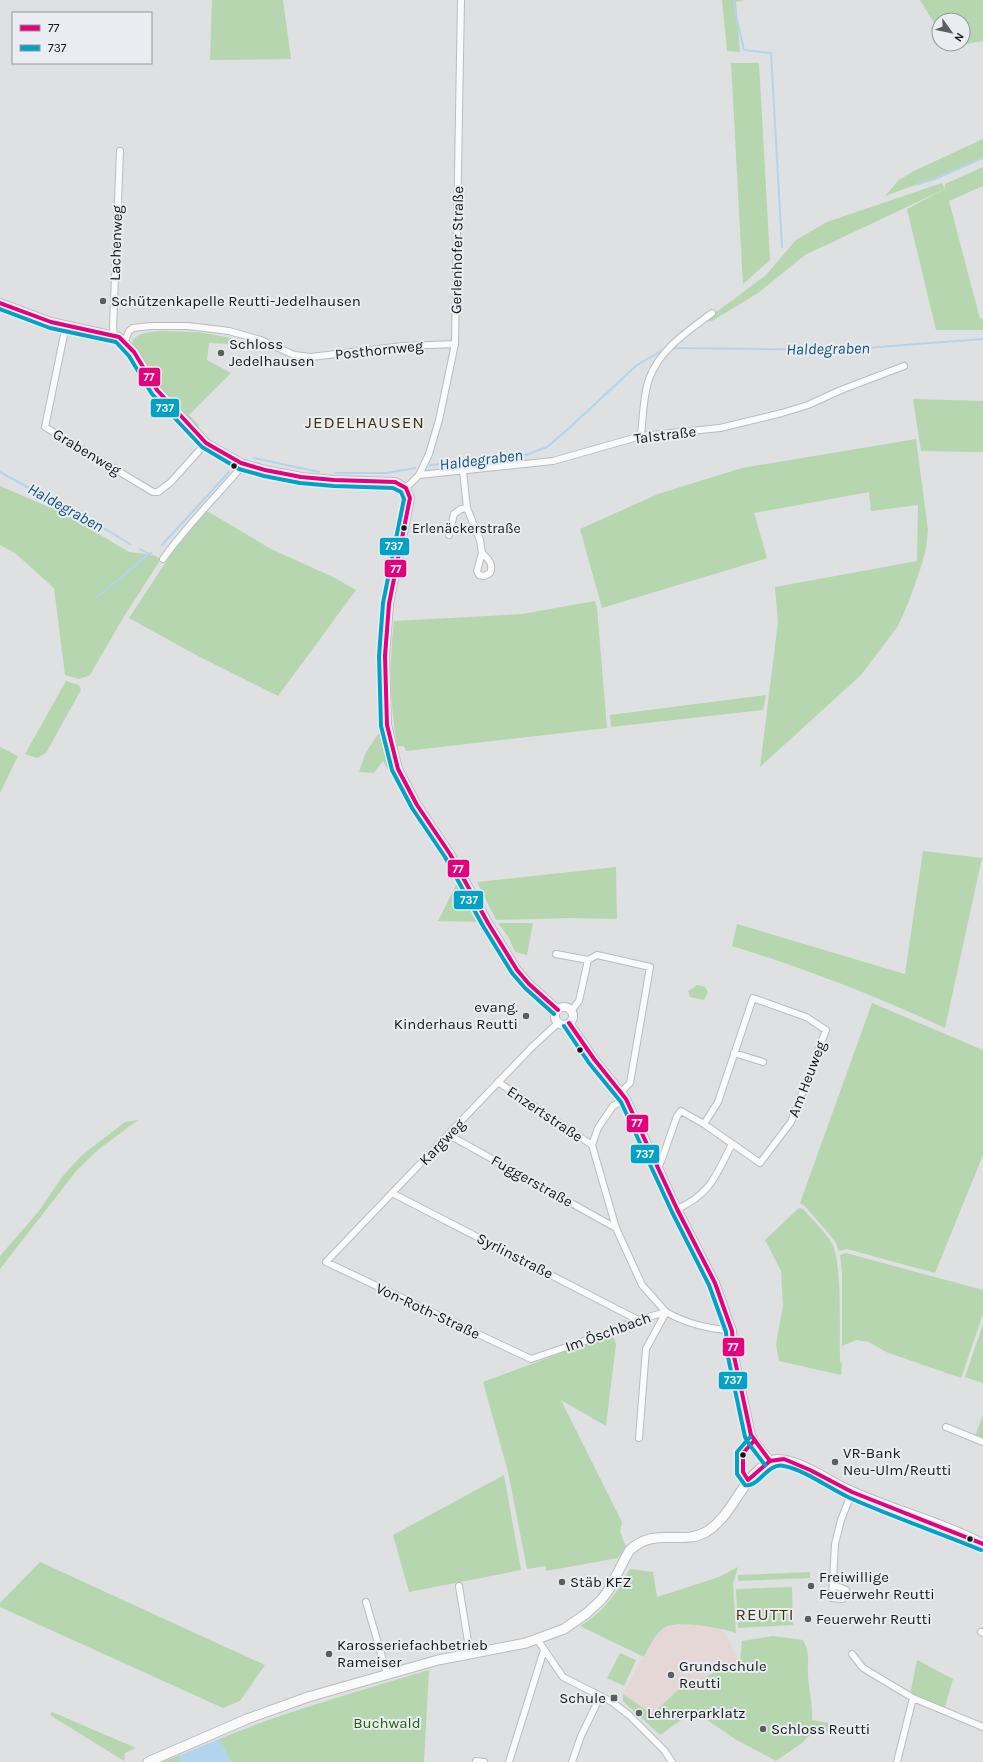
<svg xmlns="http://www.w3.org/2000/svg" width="983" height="1762" viewBox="0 0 983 1762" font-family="Karla,sans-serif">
<rect width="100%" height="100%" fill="#dee0e2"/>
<path fill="#e4d7d5" d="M684,1624L721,1628L740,1661L679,1689L652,1714L623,1694L650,1644L665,1627Z"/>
<path fill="#b6d6af" d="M212,0H283L291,59L210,60Z
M722,0H744L736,2L740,52L727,51Z
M920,0H983V41L949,47L947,44H963V20H939V31Z
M731,63H759L770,260L743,284Z
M983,139V157L935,178L885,196L899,180L914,171Z
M983,167V186L949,201L980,319H983V330H936L907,209L945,189L805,255L758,293L712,321L703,322L766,275L796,240L827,222L942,183L945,189V184Z
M160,331L198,332L237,339L236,344L209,343L207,360L231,373L189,415L199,425L197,429C173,402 146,375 132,341C139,332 149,332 160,331Z
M913,399L983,401V452L921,451Z
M916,439L928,530L926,549L920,570L909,601L898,626L861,675L760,767L778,622L775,587L917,561L918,505L871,511L869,492L754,513L767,558L602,608L580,529L658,494L742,468Z
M0,486L65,514L129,552L154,555L160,559L159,562L123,618L90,675L79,679L65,675L54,588L15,553L0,545Z
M207,511L271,549L333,577L356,590L278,696L196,655L129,618L181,539Z
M595,601L597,608L607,728L406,751L404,746H397C390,705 389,663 394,621L522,614Z
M66,681L79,685L81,690L46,753L37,758L25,754Z
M766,695L763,710L611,727L610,715Z
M381,730L393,778L383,761L374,773L359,772L366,752Z
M0,747L18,756L0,793Z
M923,851L982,858L945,1028C876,996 804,968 732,946L737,924L905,974Z
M616,867L617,919L570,918L496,920L477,882Z
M457,883L477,917L479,922L438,921Z
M498,923H533L527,955L515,952L509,938Z
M697,985L705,987L708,992L704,1000L690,997L688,991Z
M872,1003L983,1050V1155L935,1273L847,1249L839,1251L835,1241L805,1206L800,1203Z
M138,1120L99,1149L77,1170L0,1269V1256L39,1211L62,1177L81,1156L125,1122Z
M799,1208L803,1209C812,1220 824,1230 831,1242C843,1260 839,1336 840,1362L842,1363L841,1375L779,1361L776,1344L783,1306L781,1271L765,1240Z
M846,1253L983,1290V1314L961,1378L886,1352L869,1342L856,1340L842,1346V1273L840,1255Z
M983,1324V1383L965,1377Z
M612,1334L616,1344L606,1426L561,1400L622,1522L620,1532L626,1547L618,1558L546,1571V1566L527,1569L508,1472L483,1382Z
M983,1415V1439L975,1436Z
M504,1475L521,1570L409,1592L393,1535Z
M40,1562L265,1665L240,1701L223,1708L0,1607V1603Z
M738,1567L733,1584L736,1633C721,1628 679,1620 665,1627C656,1633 648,1648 644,1657L580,1626C605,1611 616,1594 630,1569L653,1572L657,1597L719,1577Z
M810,1572V1578L738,1581V1575Z
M792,1587L793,1625L738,1628L736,1589Z
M773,1636L803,1640C811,1656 807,1660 808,1676C809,1691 813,1705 812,1720L839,1725L837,1733L814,1731L802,1743L776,1761L735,1739L694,1711L660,1735L623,1701V1694L652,1714L679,1689L740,1661L742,1641Z
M620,1653L636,1660L624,1686L607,1678Z
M917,1660L953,1679L944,1710L910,1695Z
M429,1670L424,1762H231L219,1739C287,1711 359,1691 429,1670Z
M52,1712L136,1748L125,1753L124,1761L50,1715Z
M180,1755V1762H162Z"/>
<path fill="#b2d4ef" d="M219,1739L231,1762H180V1755Z"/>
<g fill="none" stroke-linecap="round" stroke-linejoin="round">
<path stroke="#b2d4ef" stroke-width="2" d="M734,0L735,11L744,50L771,53L782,247
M918,184L935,179L983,158
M672,348L839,350L983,339
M254,458L319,472
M430,465L526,455L547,447L567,430L637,365L663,350
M0,472L29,488L59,501L130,544
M335,473H387L415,468
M162,545L229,472
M140,549L149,554L151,553
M96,598L149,554"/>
<g stroke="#babcbd" stroke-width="7">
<path id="pedestrian" d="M748,1480L743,1472V1453L754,1441"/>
</g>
<g stroke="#babcbd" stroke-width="8">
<path id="minor" d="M66,325L45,427L153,492H158L171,482L206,443
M114,335L113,327L120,151
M125,341L129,331L133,328L150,326H188L229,331L261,340L294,355L311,357L403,346L455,344
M641,436C643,417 643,397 649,379C660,349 688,331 712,313
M463,471L467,508L480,540L482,553L477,571L479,575L484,576L490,573C494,564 488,559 482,553
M419,475L553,461L641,436L720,428L782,413L808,405L841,390L904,366
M406,488L419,475L429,454L439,420L455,344L461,0
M449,535L454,514L461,509L467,508
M163,559C187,525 217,496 244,464
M556,954L588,960
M753,998L806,1017L826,1030L791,1122L760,1163L704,1124L718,1102Z
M571,1011L579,1001L588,960L597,955L650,967L630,1083L621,1092
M558,1023L532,1047L326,1262L531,1359L602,1335L638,1320L666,1312C687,1324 707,1328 732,1331
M734,1053L763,1062
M498,1082L592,1145
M626,1099L613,1106L598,1128L592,1145L616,1228L642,1285L666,1312L646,1349L639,1438
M449,1135L616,1228
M658,1168L662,1159L677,1116L681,1111L704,1124
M392,1193L638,1320
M677,1209C711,1194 716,1175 732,1144
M946,1427L983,1442
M834,1585L846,1590V1596L842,1599L832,1598L835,1544L841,1520L852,1492
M459,1586L470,1654
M366,1602L387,1674
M981,1632L983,1633
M537,1639L563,1677L612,1702L629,1715L664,1750L672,1762
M852,1654L863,1668L913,1698L983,1727
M476,1761L484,1762
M509,1762L544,1650
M572,1762L581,1736L600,1697
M897,1762L913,1698"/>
</g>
<g stroke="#babcbd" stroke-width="10">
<path id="tertiary" d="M0,303L51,322L119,337L134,352L157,390L206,443L241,463L265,470L301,477L334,480L395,482L406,488L410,498L389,604L385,656L387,725L398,769L417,805L450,854L488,923L517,970L529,984L558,1010
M555 1016a9 9 0 1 1 18 0a9 9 0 1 1-18 0Z
M569,1023L594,1059L626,1099L677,1209L715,1283L732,1331L734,1356L751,1435L754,1441L770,1461"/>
</g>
<g stroke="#babcbd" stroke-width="11">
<path id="secondary" d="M148,1762L247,1719L308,1697L438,1660L526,1643L564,1629L587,1613L601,1600L608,1591L629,1551C654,1526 682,1546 706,1532C734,1515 741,1477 771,1461C786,1453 826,1478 840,1486C886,1509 938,1520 983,1544"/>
</g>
<use href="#pedestrian" stroke="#fafafb" stroke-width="5"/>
<use href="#minor" stroke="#fafafb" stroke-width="6"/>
<use href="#tertiary" stroke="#fafafb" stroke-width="8"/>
<use href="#secondary" stroke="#fafafb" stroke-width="9"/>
<g stroke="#e9edf1" stroke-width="7">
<path id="bus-1" d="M0,303L51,322L119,337L134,352L157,390L206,443L241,463L265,470L301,477L334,480L395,482L406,488L410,498L389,604L385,656L387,725L398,769L417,805L450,854L488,923L517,970L529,984L558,1010
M569,1023L594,1059L626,1099L677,1209L715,1283L732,1331L734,1356L751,1435L770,1461
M754,1441L743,1453V1472L748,1480L770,1461L784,1459L810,1470L852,1492L983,1544"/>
</g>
<g stroke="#e9edf1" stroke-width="7">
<path id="bus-2" d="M0,309L50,328L116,342L129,356L152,394L202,447L239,469L264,476L300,483L334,486L393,488L401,492L404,499L383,603L379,656L381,726L392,770L412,808L445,857L483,926L512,973L525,988L554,1014
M564,1026L589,1063L621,1102L672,1212L709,1285L726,1332L728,1357L745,1437L749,1444L765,1465
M750,1437L737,1452V1474L745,1485C759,1488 767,1462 784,1466C805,1470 830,1489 850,1498C893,1517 937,1532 981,1550"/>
</g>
<use href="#bus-1" stroke="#e5007d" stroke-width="4"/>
<use href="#bus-2" stroke="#01a2c5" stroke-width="4"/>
</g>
<g fill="#5b5d5f" stroke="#e9edf1" stroke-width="1.5">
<circle cx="103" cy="301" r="4"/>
<circle cx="221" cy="353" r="4"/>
<circle cx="526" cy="1016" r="4"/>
<circle cx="835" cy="1462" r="4"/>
<circle cx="562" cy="1582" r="4"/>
<circle cx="811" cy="1586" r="4"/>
<circle cx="808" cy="1619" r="4"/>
<circle cx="329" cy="1654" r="4"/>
<circle cx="671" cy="1675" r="4"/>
<rect x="610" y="1694" width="8" height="8" rx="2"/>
<circle cx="639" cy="1713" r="4"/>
<circle cx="763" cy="1729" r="4"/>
</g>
<g fill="#151718" stroke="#e9edf1" stroke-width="1.5">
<circle cx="234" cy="466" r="3.5"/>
<circle cx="404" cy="528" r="3.5"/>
<circle cx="580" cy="1050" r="3.5"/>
<circle cx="743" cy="1455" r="3.5"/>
<circle cx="970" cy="1539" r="3.5"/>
</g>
<g text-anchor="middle" stroke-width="4" stroke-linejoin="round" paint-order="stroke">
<g font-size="14" fill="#151718" stroke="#e9edf1" text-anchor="start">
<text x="412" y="533">Erlenäckerstraße</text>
</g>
<g font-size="15" fill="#151718" stroke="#e9edf1">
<text transform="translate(116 243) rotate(-88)" y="5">Lachenweg</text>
<text transform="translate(457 250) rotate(-89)" y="5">Gerlenhofer Straße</text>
<text transform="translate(379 350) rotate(-6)" y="5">Posthornweg</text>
<text transform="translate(665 435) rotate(-7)" y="5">Talstraße</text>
<text transform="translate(87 452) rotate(31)" y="5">Grabenweg</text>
<text transform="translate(807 1079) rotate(-69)" y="5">Am Heuweg</text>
<text transform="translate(545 1114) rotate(34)" y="5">Enzertstraße</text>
<text transform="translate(442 1142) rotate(-46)" y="5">Kargweg</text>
<text transform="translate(532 1181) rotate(29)" y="5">Fuggerstraße</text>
<text transform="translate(515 1256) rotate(27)" y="5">Syrlinstraße</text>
<text transform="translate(428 1311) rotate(25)" y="5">Von-Roth-Straße</text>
<text transform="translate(608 1332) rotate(-20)" y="5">Im Öschbach</text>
</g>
<g font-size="15" fill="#151718" stroke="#e9edf1" text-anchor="start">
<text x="111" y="306">Schützenkapelle Reutti-Jedelhausen</text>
<text x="229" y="349">Schloss<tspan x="229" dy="17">Jedelhausen</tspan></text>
<text x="518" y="1012" text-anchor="end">evang.<tspan x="518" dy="17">Kinderhaus Reutti</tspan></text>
<text x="843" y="1458">VR-Bank<tspan x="843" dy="17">Neu-Ulm/Reutti</tspan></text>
<text x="819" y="1582">Freiwillige<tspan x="819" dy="17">Feuerwehr Reutti</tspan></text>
<text x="570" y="1587">Stäb KFZ</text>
<text x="816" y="1624">Feuerwehr Reutti</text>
<text x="337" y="1650">Karosseriefachbetrieb<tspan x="337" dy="17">Rameiser</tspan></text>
<text x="679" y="1671">Grundschule<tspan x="679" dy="17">Reutti</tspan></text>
<text x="606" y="1703" text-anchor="end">Schule</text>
<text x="647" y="1718">Lehrerparklatz</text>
<text x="771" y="1734">Schloss Reutti</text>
</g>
<g font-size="15" fill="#265d0f" stroke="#e9edf1">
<text x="387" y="1728">Buchwald</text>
</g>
<g font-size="16" font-style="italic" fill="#13537c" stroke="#e9edf1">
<text transform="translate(828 348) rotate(-1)" y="6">Haldegraben</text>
<text transform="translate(481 459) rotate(-7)" y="6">Haldegraben</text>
<text transform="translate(66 507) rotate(29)" y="6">Haldegraben</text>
</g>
<g font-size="17" letter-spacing="1" fill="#403207" stroke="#e9edf1">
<text x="365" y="428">JEDELHAUSEN</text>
<text x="765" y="1620">REUTTI</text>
</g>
</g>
<g stroke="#e9edf1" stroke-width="1.5">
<rect x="138" y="367" width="23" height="20" rx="4" fill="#e5007d"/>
<rect x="150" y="398" width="30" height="20" rx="4" fill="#01a2c5"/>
<rect x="379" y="537" width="31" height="19" rx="4" fill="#01a2c5"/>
<rect x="384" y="559" width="23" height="19" rx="4" fill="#e5007d"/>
<rect x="447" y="859" width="23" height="19" rx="4" fill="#e5007d"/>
<rect x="453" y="890" width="31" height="20" rx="4" fill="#01a2c5"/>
<rect x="626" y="1114" width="23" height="19" rx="4" fill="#e5007d"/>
<rect x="630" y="1144" width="30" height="20" rx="4" fill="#01a2c5"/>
<rect x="722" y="1337" width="23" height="20" rx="4" fill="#e5007d"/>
<rect x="718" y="1371" width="30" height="19" rx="4" fill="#01a2c5"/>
</g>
<g font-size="11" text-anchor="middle" font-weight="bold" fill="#fff">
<text x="149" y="381">77</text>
<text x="165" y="412">737</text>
<text x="394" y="550">737</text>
<text x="396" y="573">77</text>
<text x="458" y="873">77</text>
<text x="469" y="904">737</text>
<text x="637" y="1127">77</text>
<text x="645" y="1158">737</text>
<text x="733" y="1351">77</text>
<text x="733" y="1384">737</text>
</g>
<rect x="12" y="12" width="140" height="52" fill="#e9edf1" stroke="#94979a"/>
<rect x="20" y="25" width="20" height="6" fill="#e5007d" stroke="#94979a"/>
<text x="48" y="32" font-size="12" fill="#151718">77</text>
<rect x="20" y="45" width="20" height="6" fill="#01a2c5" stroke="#94979a"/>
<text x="48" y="52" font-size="12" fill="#151718">737</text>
<g transform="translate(951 32) rotate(123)"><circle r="19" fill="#e9edf1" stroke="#94979a"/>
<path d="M0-3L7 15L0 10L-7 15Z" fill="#5b5d5f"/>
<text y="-6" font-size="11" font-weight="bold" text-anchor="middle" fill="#151718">N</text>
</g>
</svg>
